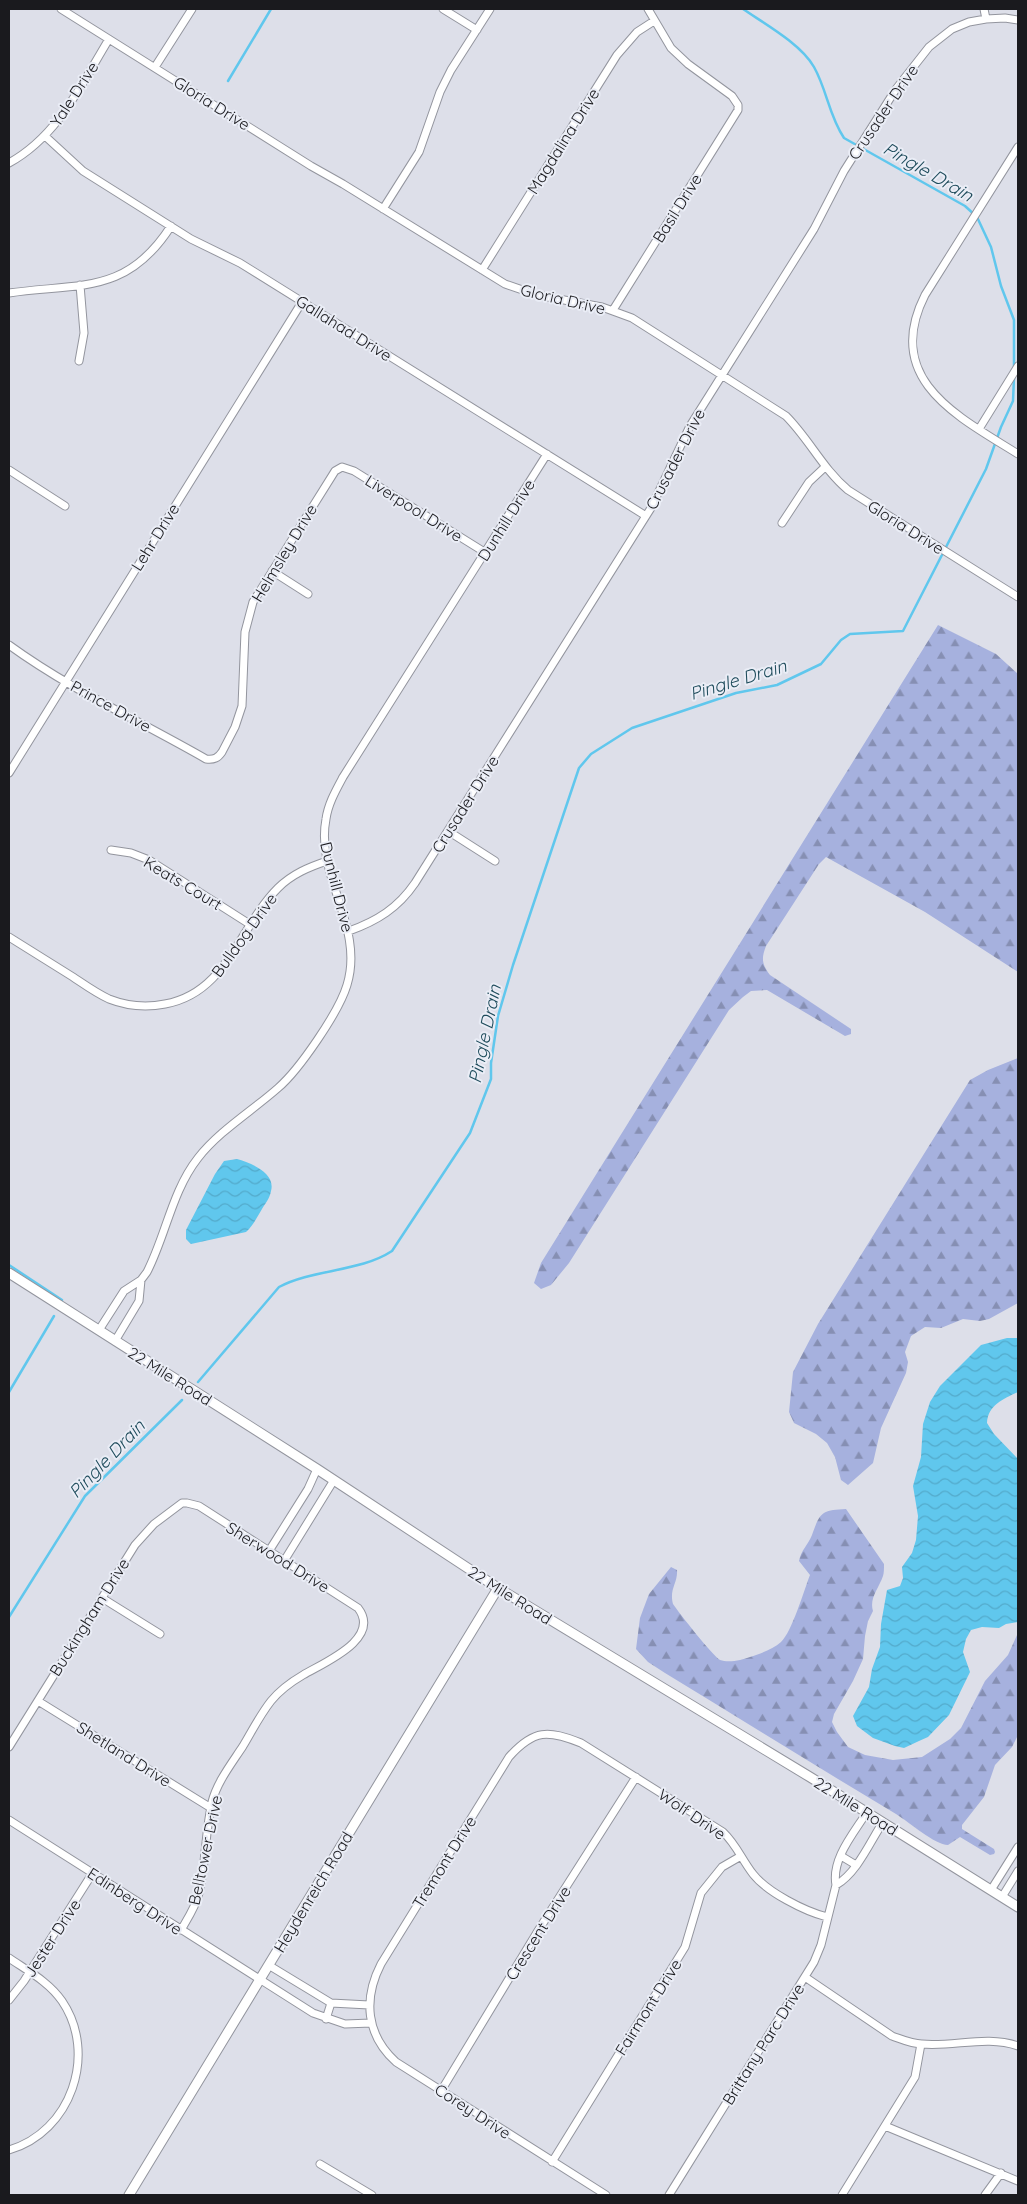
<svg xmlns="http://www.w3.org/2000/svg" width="1027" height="2204" viewBox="0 0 1027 2204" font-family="Quicksand,sans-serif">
<defs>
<pattern id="forest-firs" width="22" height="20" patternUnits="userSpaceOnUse" patternTransform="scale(1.25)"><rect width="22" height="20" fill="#a6b1de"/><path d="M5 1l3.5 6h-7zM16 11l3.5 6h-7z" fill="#868fb3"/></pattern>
<pattern id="water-waves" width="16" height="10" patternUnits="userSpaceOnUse" patternTransform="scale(1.25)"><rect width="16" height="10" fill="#60c7ed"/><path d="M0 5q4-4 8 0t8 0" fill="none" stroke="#53aacb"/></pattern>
</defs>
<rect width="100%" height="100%" fill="#dddfe9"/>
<path fill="url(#forest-firs)" d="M938,625L996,654L1018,674V972L925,912L826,857L819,864L766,946C761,959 762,964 770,975L851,1029V1034L845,1036L767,990L751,991L743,997L729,1010L569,1263L551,1285L541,1289L534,1283L541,1263Z
M1018,1058V1303L989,1319L980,1321L963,1319L941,1328L925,1327L911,1336L905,1352L908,1362L906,1373L881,1428L873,1463L848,1485L841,1480L835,1457L827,1443L816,1434L794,1423L789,1412L793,1372L818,1324L970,1080L988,1070Z
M846,1509L884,1564C884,1568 884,1573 883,1576C879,1588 869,1598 873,1611L868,1621L865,1636L863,1659L853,1681L834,1714L832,1722L837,1732L848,1747L865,1755L893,1760L922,1757L950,1739L961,1728L985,1681L1008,1655L1017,1635L1018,1626V1735L1012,1747L995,1765L984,1797L962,1825V1829L994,1849L995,1852L994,1854L990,1855L960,1837L948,1845C935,1845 909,1822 896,1814C819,1768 742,1720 665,1673L648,1662L636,1649L640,1618L649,1594L671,1567L677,1570C678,1583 669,1589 673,1604C679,1613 713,1656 720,1660C729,1663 742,1660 750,1657C760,1654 773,1649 781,1642C792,1632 804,1590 810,1575L799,1561C801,1550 808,1545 812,1535C820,1513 821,1510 846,1509Z"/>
<path fill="url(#water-waves)" d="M237,1159C251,1163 276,1173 271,1191C270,1198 265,1204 262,1209C257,1217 253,1226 246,1232L191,1244L186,1239V1230L215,1174L224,1161Z
M1007,1338H1018V1392C1003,1399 988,1405 987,1423L994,1434L1018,1459V1622L1006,1624L999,1628L982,1627L971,1630L966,1639L963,1652L970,1672L949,1715L928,1737L919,1741L904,1748L895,1746L873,1738L857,1726L853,1716L869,1687L872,1669L880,1647L881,1624L887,1590L900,1586L903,1578L902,1567L912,1553L916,1540L918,1516L913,1486L921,1457L923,1424L930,1402L940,1386L981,1345Z"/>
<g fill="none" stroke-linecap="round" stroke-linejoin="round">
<path stroke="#60c7ed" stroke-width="2.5" d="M743,9C765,24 801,44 814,67C827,90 829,116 844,138L965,206L977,217L991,247L1001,286L1014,320V369
M228,81L271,9
M9,1265L62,1300
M198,1382L279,1287C313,1269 360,1272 392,1251L470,1133L491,1079V1063L498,1016L513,965L579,768L591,754L632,728L736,693L777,685L821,664L841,640L850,634L903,631L986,469L1001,427L1013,401L1014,377
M9,1392L54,1316
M9,1617L85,1496L182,1400"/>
<g stroke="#93959e" stroke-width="9">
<path id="street" d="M61,9L311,166L343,184L505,284L537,295L602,307L632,318L786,416C809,439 823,469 848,490L1018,597
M443,9L477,30
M984,9L986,19
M155,67L192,9
M45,136L83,171L191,239L240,263L646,516
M1018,147L925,295C882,380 959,417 1018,454
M9,163C58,136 81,85 109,39
M383,209L419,152L440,92L451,70L490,9
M482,270L617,55L637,32L654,21
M9,293C80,283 127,295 171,226
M613,310L738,110V105L732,96L688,64L671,48L648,9
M79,361L84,333L80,285
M979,429L1018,366
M9,470L65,506
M782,523L809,482L825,467
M272,571L308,594
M9,645C71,690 140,721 206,759C214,760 218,758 222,752L235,727L242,706L245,632L253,602L335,471L342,467L354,471L486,553
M9,773L302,302
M448,831L495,861
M111,850L131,853L149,860L251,925
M349,931C377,921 398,908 415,883L651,508L690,426L814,229L844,171L896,89L929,47L952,29L969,22L986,19L1005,18L1018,20
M9,937C30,950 52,964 73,977C85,985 96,993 109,999C127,1006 145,1008 165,1004C227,993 239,927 278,888C292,874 309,867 327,861
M99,1330L124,1291L141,1280L147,1272C166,1235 172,1191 198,1158C219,1131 252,1111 278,1088C299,1070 339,1012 347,985C365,927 315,876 326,819C328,804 336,790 343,777L547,454
M115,1341L139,1301L141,1280
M269,1551L308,1489L317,1469
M284,1561L334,1480
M102,1598L160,1634
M38,1701L211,1808
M9,1747L135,1545L154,1524L182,1503H187L199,1506L358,1608C382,1639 323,1663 303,1675C291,1682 280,1690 271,1701C260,1715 252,1731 243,1746C232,1763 217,1782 212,1802C205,1832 206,1863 199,1893C196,1906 188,1918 181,1930
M9,1820L313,2013L345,2024L371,2023
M841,1856L856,1865
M836,1885C857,1873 870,1842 883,1822
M991,1890L1018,1847
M1002,1897L1018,1871
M9,1958C28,1971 49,1982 62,2001C98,2054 71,2132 9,2150
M270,1966L331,2003L369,2005
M805,1977L892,2036C901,2039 911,2044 922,2044C954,2047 987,2035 1018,2046
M9,2000L24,1981L92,1874
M326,2019L331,2003
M441,2091L536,1934L636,1777
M885,2126L1018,2181
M552,2162L685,1947L701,1893L722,1867L741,1856
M320,2164L372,2195
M606,2195L396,2062C366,2035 363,1999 381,1964L509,1757C534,1729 548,1730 581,1743L723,1832C736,1844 742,1860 753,1874C767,1892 804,1911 827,1917
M669,2195L814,1962L821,1945L836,1885C831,1859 854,1833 867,1812
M842,2195L915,2077L921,2044
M985,2195L1001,2173"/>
</g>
<g stroke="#93959e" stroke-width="11">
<path id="secondary" d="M9,1273L317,1469L498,1588L810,1777L1018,1907
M129,2195C253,1993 373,1790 498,1588"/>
</g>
<use href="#street" stroke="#fff" stroke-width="7"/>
<use href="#secondary" stroke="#fff" stroke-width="9"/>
</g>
<g text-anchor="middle" stroke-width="4" stroke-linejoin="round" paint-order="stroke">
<g font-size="16" fill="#1a1a1e" stroke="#eaedf6">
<text transform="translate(74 94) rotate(-57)" y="6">Yale Drive</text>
<text transform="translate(212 103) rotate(32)" y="6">Gloria Drive</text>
<text transform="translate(883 112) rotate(-56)" y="6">Crusader Drive</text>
<text transform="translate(563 141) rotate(-58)" y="6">Magdalina Drive</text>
<text transform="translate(677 208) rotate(-58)" y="6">Basil Drive</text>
<text transform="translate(563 299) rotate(13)" y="6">Gloria Drive</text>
<text transform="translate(344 328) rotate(32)" y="6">Gallahad Drive</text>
<text transform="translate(675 459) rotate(-63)" y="6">Crusader Drive</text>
<text transform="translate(414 508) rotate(32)" y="6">Liverpool Drive</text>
<text transform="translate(506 520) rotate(-58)" y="6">Dunhill Drive</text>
<text transform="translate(906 527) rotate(32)" y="6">Gloria Drive</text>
<text transform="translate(155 537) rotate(-58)" y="6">Lehr Drive</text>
<text transform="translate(284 553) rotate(-59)" y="6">Helmsley Drive</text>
<text transform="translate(111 706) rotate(29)" y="6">Prince Drive</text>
<text transform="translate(465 804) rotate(-58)" y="6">Crusader Drive</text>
<text transform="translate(183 883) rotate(31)" y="6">Keats Court</text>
<text transform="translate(337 887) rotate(76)" y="6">Dunhill Drive</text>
<text transform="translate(244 935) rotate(-54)" y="6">Bulldog Drive</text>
<text transform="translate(170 1376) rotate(32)" y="6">22 Mile Road</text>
<text transform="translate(278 1557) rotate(32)" y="6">Sherwood Drive</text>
<text transform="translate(510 1595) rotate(32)" y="6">22 Mile Road</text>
<text transform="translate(89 1617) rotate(-58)" y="6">Buckingham Drive</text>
<text transform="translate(124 1754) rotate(32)" y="6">Shetland Drive</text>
<text transform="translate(856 1806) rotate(32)" y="6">22 Mile Road</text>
<text transform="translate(692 1814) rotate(34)" y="6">Wolf Drive</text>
<text transform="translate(205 1850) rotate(-78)" y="6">Belltower Drive</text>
<text transform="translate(444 1862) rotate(-58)" y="6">Tremont Drive</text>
<text transform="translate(313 1892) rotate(-59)" y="6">Heydenreich Road</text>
<text transform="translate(135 1901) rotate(33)" y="6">Edinberg Drive</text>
<text transform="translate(538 1933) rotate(-58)" y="6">Crescent Drive</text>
<text transform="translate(52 1938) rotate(-57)" y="6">Jester Drive</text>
<text transform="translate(648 2007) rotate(-58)" y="6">Fairmont Drive</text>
<text transform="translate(763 2044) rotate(-58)" y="6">Brittany Parc Drive</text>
<text transform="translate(473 2111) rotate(33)" y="6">Corey Drive</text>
</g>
<g font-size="18" font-style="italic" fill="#1e4b5b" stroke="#eaedf6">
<text transform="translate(928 172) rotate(30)" y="6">Pingle Drain</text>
<text transform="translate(738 680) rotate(-17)" y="6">Pingle Drain</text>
<text transform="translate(485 1034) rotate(-78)" y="6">Pingle Drain</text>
<text transform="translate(107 1459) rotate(-46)" y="6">Pingle Drain</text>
</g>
</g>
<rect width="1027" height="2204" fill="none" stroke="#1a1a1e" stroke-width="20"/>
</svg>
